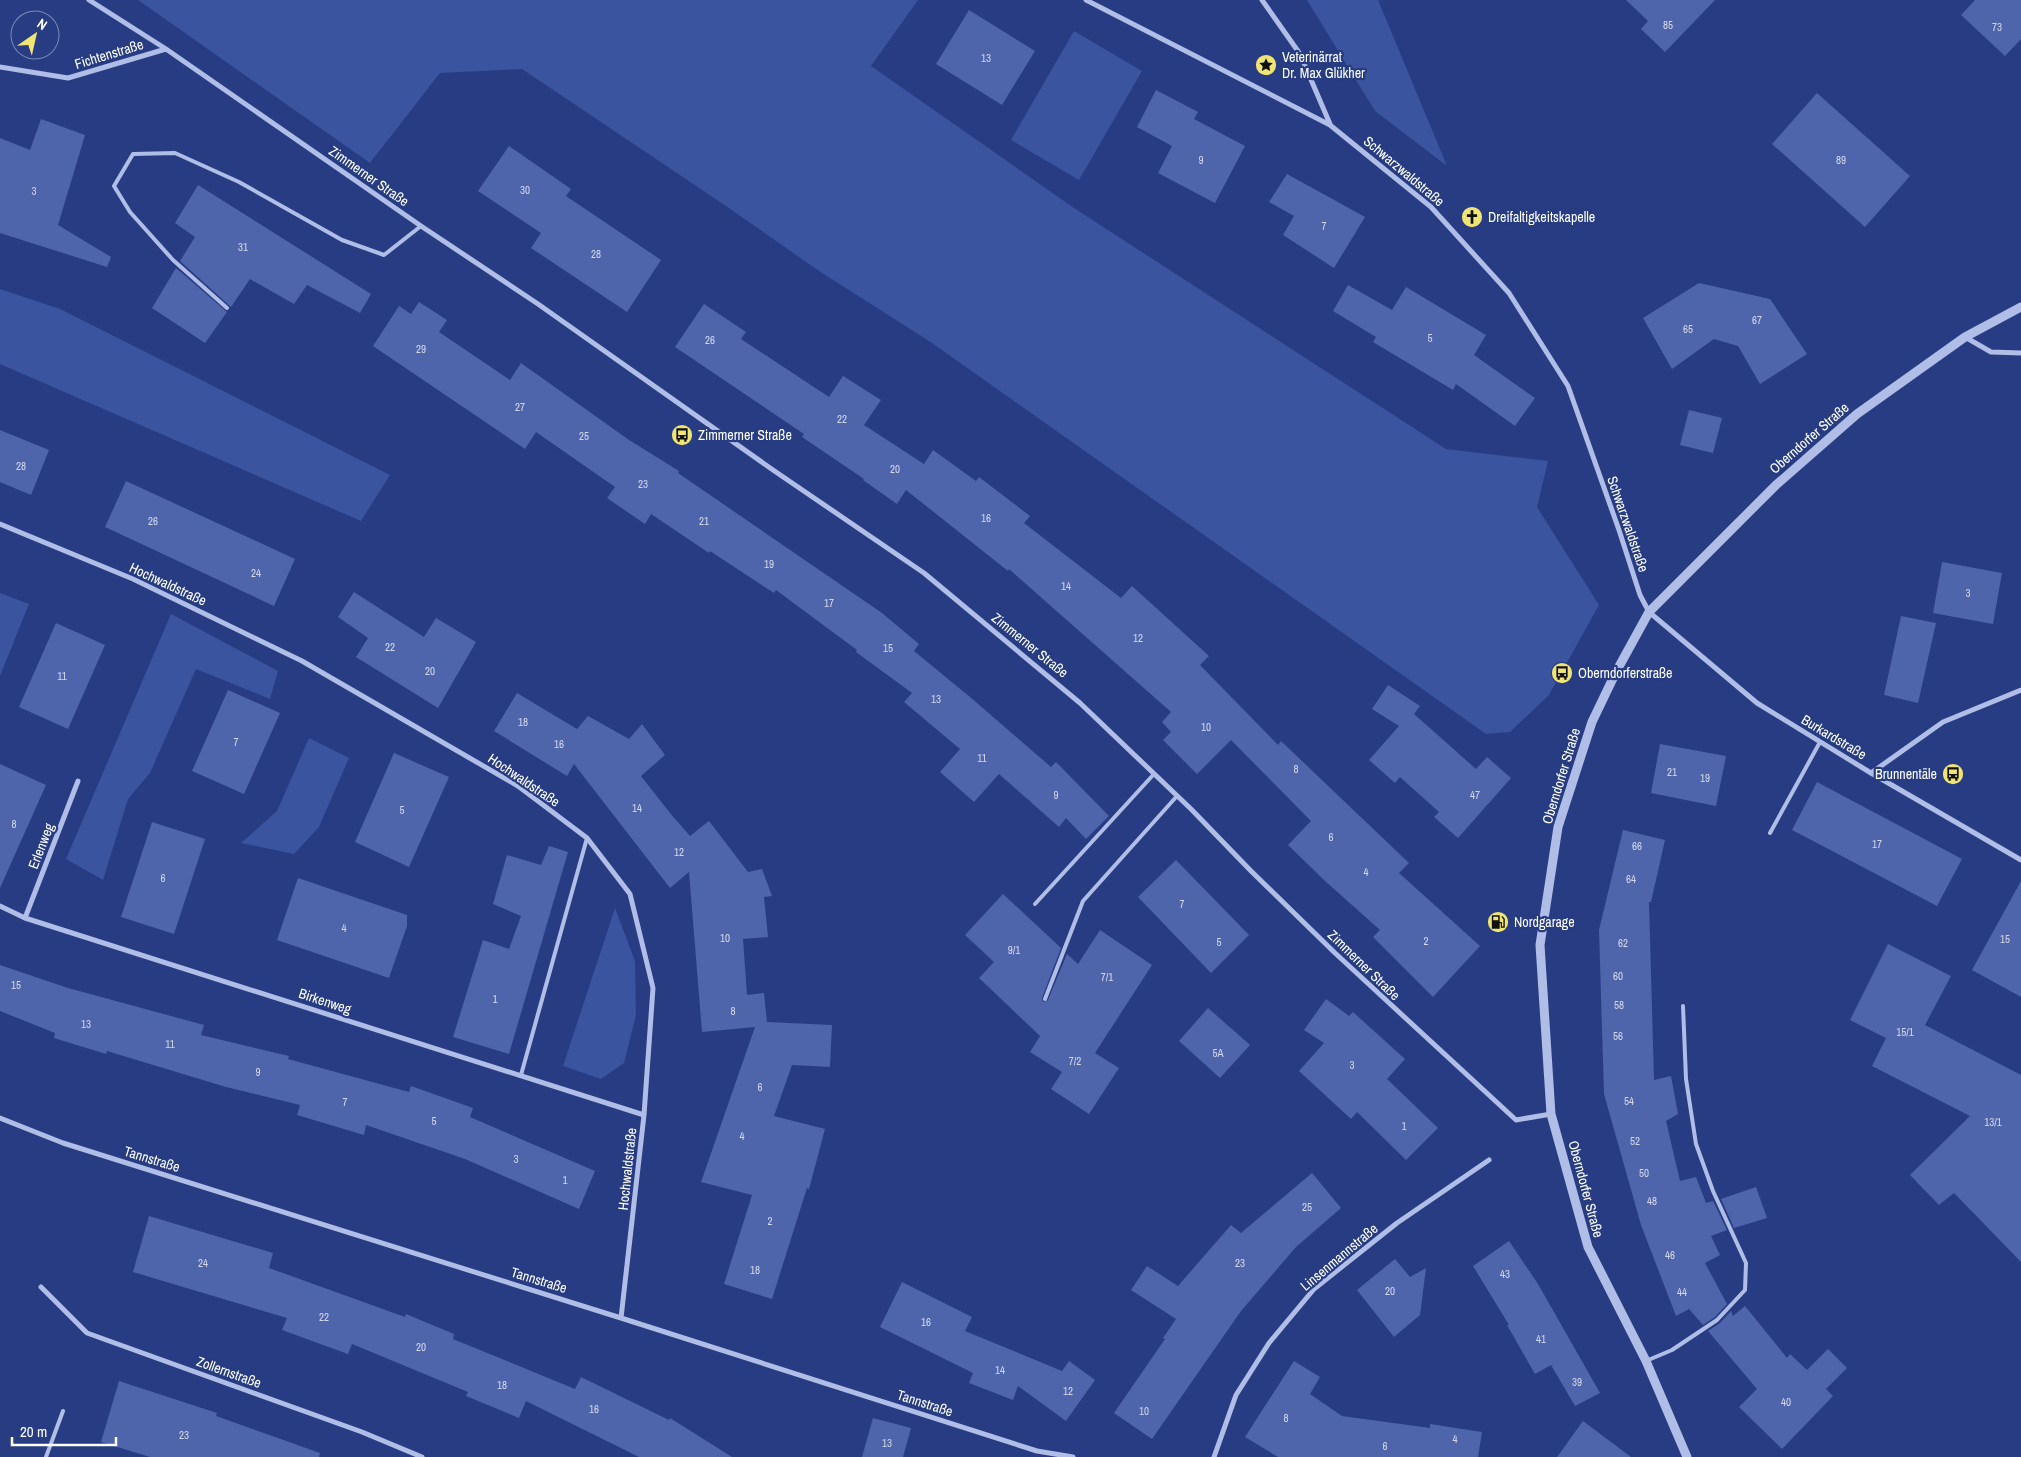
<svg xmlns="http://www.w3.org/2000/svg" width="2021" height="1457" viewBox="0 0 2021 1457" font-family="'Archivo Narrow',sans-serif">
<rect width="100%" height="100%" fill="#273c82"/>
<path fill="#3b549f" d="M138,0H918L871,66L1074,208L1446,449L1548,461L1537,507L1599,605L1549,695L1510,732L1486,734L929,341L819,271L726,206L522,69L440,73L370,163Z
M1307,0H1378L1447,166L1375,111Z
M1074,31L1142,71L1079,180L1011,140Z
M0,289L60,309L390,475L361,521L0,364Z
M0,593L29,604L0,676Z
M171,614L278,671L270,699L196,669L150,773L128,799L103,880L66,859Z
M309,738L349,758L319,827L294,854L241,843L277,811Z
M615,908L635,961L636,1015L624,1063L601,1079L563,1066Z"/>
<path fill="#4f65ab" d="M1626,0H1715L1665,52L1641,29L1648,21Z
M1975,0H2021V39L2005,56L1961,15Z
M969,10L1035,51L1002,105L936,64Z
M1156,90L1198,112L1194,119L1245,146L1215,203L1158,173L1172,146L1137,127Z
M1817,93L1910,176L1865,227L1772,144Z
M41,119L85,135L58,225L111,257L107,267L0,233V138L30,150Z
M509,146L571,189L566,196L661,260L627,312L531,248L541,233L478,191Z
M1287,174L1365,217L1334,268L1283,235L1294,216L1269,202Z
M198,185L371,294L360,313L307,285L294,304L250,279L231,307L180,261L195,237L175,223Z
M176,268L227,312L205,343L152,308Z
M1699,283L1770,299L1807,354L1760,384L1738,346L1714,339L1672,369L1643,318Z
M1348,285L1392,310L1406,287L1486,335L1474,355L1535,398L1515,426L1456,384L1453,390L1373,342L1376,337L1333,311Z
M419,302L447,320L439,332L510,380L521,363L629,440L679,471L678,473L882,613L919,644L914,651L970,697L1051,767L1056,762L1109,816L1086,839L1066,818L1059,827L999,774L974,802L940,772L960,749L904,702L912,693L856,652L857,650L776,590L774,593L710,551L709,553L651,514L645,524L607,498L615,487L536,432L525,449L373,346L399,306L411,314Z
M704,304L746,332L741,339L829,397L843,376L881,400L864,425L924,464L933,450L976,481L979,477L1030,516L1024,523L1121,598L1132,586L1209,656L1200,665L1278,745L1281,741L1409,863L1399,873L1480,946L1433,997L1373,937L1380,930L1324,880L1288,845L1311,821L1231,740L1197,774L1163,740L1171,732L1162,722L1171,712L1009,569L1008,571L906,490L897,504L863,480L864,479L802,437L804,434L675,347Z
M1689,410L1722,418L1713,453L1680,445Z
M0,430L49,450L31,495L0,482Z
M126,481L295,559L274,606L105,527Z
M1942,562L2002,573L1993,624L1933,613Z
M354,592L424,637L436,618L476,642L438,708L356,657L368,638L338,617Z
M1901,616L1936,623L1918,703L1884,695Z
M56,623L105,645L68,729L19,707Z
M1388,685L1420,706L1414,714L1476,769L1487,757L1511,778L1458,838L1434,817L1439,812L1400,777L1395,783L1369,760L1399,726L1372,709Z
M228,690L280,713L244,794L192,771Z
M517,693L577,729L588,716L629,739L642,724L665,755L641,776L670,813L690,836L709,821L748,872L762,869L772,896L764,897L768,937L743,939L747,995L764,993L767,1022L832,1025L830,1067L792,1065L774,1116L825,1129L809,1189L807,1188L772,1299L724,1284L752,1195L701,1182L755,1027L702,1032L689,872L670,888L574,764L567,776L494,731Z
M1660,744L1726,756L1716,806L1651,793Z
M394,753L449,777L409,867L355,842Z
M0,764L46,785L0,888Z
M1817,782L1962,859L1937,906L1792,830Z
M152,822L205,839L174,934L121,917Z
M1623,830L1665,840L1651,902H1649L1654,1080L1671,1076L1678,1114L1666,1121L1680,1181L1696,1177L1706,1203L1713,1201L1727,1230L1711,1236L1720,1255L1705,1263L1727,1304L1715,1317L1703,1325L1689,1309L1676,1316L1641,1225L1604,1094L1599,930Z
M549,846L568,852L509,1054L453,1037L483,940L509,949L521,916L493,904L507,855L541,865Z
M1176,860L1249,935L1211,973L1138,897Z
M298,878L407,915V926L389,978L277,940Z
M2021,881V997L1972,970Z
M1003,894L1061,948L1042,998L1043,1002L1048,1000L1067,954L1078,964L1100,930L1152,965L1095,1053L1119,1068L1089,1114L1051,1089L1062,1072L1030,1052L1040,1036L979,978L994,962L965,935Z
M1888,944L1951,976L1925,1025L2021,1075V1262L1954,1193L1939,1205L1910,1175L1970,1116L1872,1066L1886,1038L1850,1020Z
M0,965L68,988L204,1025L201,1035L289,1056L288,1059L409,1092L411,1086L473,1108L470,1117L595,1171L579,1209L465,1159L366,1125L364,1135L297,1115L300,1105L226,1087L107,1051L106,1054L54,1038L55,1033L0,1011Z
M1326,999L1349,1016L1353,1012L1405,1059L1387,1079L1438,1128L1406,1160L1357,1112L1351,1119L1299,1071L1324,1043L1304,1030Z
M1208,1008L1250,1045L1220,1078L1179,1041Z
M1312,1173L1341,1208L1296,1247L1241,1311L1152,1439L1114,1413L1165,1339L1163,1338L1176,1319L1131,1290L1147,1266L1178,1286L1231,1225L1241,1233Z
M1756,1187L1767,1218L1734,1228L1721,1199Z
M149,1216L273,1253L269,1268L405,1317L406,1314L454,1334L453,1339L575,1389L581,1377L669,1420L670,1418L732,1457H639L526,1401L519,1418L466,1396L468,1392L352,1344L348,1354L282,1330L287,1318L133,1272Z
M1509,1241L1538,1284L1600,1393L1575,1406L1551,1365L1535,1374L1507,1325H1509L1473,1266Z
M1395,1259L1410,1277L1426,1268L1420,1315L1394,1337L1357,1290Z
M902,1282L972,1317L965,1331L1062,1371L1069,1361L1095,1380L1066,1421L1018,1386L1013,1400L969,1383L973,1373L880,1327Z
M1745,1306L1787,1358L1790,1354L1807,1370L1828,1349L1847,1368L1826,1389L1833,1396L1782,1449L1739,1407L1757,1389L1708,1331L1720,1323L1731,1311L1733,1316Z
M1294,1361L1320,1377L1310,1394L1342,1416L1430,1428V1424L1482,1432L1478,1457H1278L1245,1437Z
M119,1381L217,1413L216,1416L320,1453L319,1457H150L101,1442Z
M873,1418L911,1428L903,1457H862Z
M1583,1421L1631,1457H1557Z"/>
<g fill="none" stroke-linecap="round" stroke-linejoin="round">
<path stroke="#afbde7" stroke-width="4" d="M227,308L173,260L130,212L114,186L133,154L175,153L239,182L342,240L384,255L421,226
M1770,833L1820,742
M1035,904L1154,774
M1045,999L1083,901L1177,796
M521,1075L587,838
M1646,1361L1672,1350L1717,1320L1745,1290L1746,1263L1713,1191L1696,1144L1686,1079L1683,1006
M46,1457L63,1411"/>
<path stroke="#afbde7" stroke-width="5" d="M89,0L166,49L421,226L538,304L773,470L924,573L1080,703L1191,809L1251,871L1335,953L1516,1120L1551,1114
M1086,0L1330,125L1431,207L1509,293L1568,386L1619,530L1640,595L1649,612L1757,703L1871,773L2021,860
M1262,0L1300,54L1330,124
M0,67L68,78L166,49
M1965,337L1991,352L2021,353
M0,524L133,579L302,661L518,786L587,838L630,894L653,988L644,1115L621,1318
M1871,773L1943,722L2021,690
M0,906L25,918L644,1115
M25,918L78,781
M0,1118L63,1143L621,1318L1037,1451L1073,1457
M41,1287L87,1333L362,1432L422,1457
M1214,1457L1236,1395L1269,1343L1314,1289L1397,1223L1489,1160"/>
<path stroke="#afbde7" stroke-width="9" d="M1687,1457L1646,1361L1588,1247L1551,1114L1540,945L1558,827L1592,722L1616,672L1649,612L1775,486L1857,414L1965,337L2021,307"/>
</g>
<defs>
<g id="sight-disc" transform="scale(1.125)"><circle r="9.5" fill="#efe474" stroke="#273c82"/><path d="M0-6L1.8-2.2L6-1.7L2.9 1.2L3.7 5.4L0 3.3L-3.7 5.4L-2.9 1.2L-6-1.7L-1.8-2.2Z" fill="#111"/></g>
<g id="church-disc" transform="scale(1.125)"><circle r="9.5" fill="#efe474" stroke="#273c82"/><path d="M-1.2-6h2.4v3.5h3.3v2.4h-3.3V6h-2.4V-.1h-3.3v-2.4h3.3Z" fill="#111"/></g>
<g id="bus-disc" transform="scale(1.125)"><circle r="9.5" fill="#efe474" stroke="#273c82"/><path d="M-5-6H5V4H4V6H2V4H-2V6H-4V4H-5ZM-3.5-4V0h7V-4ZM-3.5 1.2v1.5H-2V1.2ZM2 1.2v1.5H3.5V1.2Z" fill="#111"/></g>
<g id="fuel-disc" transform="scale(1.125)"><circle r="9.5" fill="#efe474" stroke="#273c82"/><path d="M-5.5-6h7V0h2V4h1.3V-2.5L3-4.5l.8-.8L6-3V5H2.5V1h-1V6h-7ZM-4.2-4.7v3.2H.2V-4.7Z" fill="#111"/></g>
</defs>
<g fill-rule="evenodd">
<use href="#sight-disc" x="1266" y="65"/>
<use href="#church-disc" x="1472" y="217"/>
<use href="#bus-disc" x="682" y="435"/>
<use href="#bus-disc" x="1562" y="673"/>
<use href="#bus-disc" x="1953" y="774"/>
<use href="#fuel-disc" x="1498" y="922"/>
</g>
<g text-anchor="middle" stroke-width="4.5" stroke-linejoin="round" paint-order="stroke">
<g font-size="11" fill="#d3d8ea">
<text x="1668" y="29">85</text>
<text x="1997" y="31">73</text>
<text x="986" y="62">13</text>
<text x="1201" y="164">9</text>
<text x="1841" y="164">89</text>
<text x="525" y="194">30</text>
<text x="34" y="195">3</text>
<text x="1324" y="230">7</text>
<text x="243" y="251">31</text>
<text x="596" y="258">28</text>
<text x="1757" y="324">67</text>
<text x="1688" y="333">65</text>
<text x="1430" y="342">5</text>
<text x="710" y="344">26</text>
<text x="421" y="353">29</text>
<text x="520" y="411">27</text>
<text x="842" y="423">22</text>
<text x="584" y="440">25</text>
<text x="21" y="470">28</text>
<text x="895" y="473">20</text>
<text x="643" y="488">23</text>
<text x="986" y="522">16</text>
<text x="153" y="525">26</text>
<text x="704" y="525">21</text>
<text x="769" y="568">19</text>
<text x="256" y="577">24</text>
<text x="1066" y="590">14</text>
<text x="1968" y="597">3</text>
<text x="829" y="607">17</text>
<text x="1138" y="642">12</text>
<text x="390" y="651">22</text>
<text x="888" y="652">15</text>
<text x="430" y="675">20</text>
<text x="62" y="680">11</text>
<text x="936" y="703">13</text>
<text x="523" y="726">18</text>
<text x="1206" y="731">10</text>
<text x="236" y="746">7</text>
<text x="559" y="748">16</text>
<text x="982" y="762">11</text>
<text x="1296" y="773">8</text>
<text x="1672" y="776">21</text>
<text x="1705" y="782">19</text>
<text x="1056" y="799">9</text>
<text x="1475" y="799">47</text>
<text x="637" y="812">14</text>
<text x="402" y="814">5</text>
<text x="14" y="828">8</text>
<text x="1331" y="841">6</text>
<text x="1877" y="848">17</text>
<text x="1637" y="850">66</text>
<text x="679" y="856">12</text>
<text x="1366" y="876">4</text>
<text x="163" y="882">6</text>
<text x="1631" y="883">64</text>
<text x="1182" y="908">7</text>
<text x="344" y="932">4</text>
<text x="725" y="942">10</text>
<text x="2005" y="943">15</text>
<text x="1426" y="945">2</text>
<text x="1219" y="946">5</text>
<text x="1623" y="947">62</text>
<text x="1014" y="954">9/1</text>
<text x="1618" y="980">60</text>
<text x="1107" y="981">7/1</text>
<text x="16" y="989">15</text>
<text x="495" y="1003">1</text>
<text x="1619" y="1009">58</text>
<text x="733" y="1015">8</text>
<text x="86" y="1028">13</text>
<text x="1905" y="1036">15/1</text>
<text x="1618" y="1040">56</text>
<text x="170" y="1048">11</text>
<text x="1218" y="1057">5A</text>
<text x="1075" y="1065">7/2</text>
<text x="1352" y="1069">3</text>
<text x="258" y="1076">9</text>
<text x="760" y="1091">6</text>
<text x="1629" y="1105">54</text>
<text x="345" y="1106">7</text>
<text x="434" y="1125">5</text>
<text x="1993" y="1126">13/1</text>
<text x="1404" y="1130">1</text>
<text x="742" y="1140">4</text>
<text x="1635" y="1145">52</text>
<text x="516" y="1163">3</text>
<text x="1644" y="1177">50</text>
<text x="565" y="1184">1</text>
<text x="1652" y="1205">48</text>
<text x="1307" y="1211">25</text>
<text x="770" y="1225">2</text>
<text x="1670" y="1259">46</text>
<text x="203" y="1267">24</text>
<text x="1240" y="1267">23</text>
<text x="755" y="1274">18</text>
<text x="1505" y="1278">43</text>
<text x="1390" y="1295">20</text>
<text x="1682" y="1296">44</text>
<text x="324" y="1321">22</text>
<text x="926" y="1326">16</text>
<text x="1541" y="1343">41</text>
<text x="421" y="1351">20</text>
<text x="1000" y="1374">14</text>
<text x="1577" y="1386">39</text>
<text x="502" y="1389">18</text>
<text x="1068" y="1395">12</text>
<text x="1786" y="1406">40</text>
<text x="594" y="1413">16</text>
<text x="1144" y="1415">10</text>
<text x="1286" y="1422">8</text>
<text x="184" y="1439">23</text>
<text x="1455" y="1443">4</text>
<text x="887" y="1447">13</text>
<text x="1385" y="1450">6</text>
</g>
<g font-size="14" fill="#fff" stroke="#273c82">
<text transform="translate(109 54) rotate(-17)" y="5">Fichtenstraße</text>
<text transform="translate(1404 171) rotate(40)" y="5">Schwarzwaldstraße</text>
<text transform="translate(369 176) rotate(35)" y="5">Zimmerner Straße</text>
<text transform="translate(1809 438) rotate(-41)" y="5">Oberndorfer Straße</text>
<text transform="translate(1628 524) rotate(71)" y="5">Schwarzwaldstraße</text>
<text transform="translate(168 584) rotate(25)" y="5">Hochwaldstraße</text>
<text transform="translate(1030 645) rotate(39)" y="5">Zimmerner Straße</text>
<text transform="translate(1834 737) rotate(31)" y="5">Burkardstraße</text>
<text transform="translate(1561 776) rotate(-73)" y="5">Oberndorfer Straße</text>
<text transform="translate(524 780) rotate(34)" y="5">Hochwaldstraße</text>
<text transform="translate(41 846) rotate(-69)" y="5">Erlenweg</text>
<text transform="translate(1364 965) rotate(44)" y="5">Zimmerner Straße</text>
<text transform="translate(325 1001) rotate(18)" y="5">Birkenweg</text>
<text transform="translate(152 1159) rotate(17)" y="5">Tannstraße</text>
<text transform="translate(627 1169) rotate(-84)" y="5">Hochwaldstraße</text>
<text transform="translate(1586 1189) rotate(75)" y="5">Oberndorfer Straße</text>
<text transform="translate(1339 1257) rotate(-40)" y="5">Linsenmannstraße</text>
<text transform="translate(539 1280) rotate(17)" y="5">Tannstraße</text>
<text transform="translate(229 1372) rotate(20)" y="5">Zollernstraße</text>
<text transform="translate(925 1403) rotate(18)" y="5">Tannstraße</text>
</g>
<g font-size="14" fill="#fff" stroke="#273c82" text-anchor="start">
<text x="1282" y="62">Veterinärrat<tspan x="1282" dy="16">Dr. Max Glükher</tspan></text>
<text x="1488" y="222">Dreifaltigkeitskapelle</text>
<text x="698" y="440">Zimmerner Straße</text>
<text x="1578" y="678">Oberndorferstraße</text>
<text x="1937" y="779" text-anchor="end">Brunnentäle</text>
<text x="1514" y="927">Nordgarage</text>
</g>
</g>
<g transform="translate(35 35) rotate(34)"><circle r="24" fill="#273c82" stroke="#7d8ab4"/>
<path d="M0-4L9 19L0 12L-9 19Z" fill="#efe474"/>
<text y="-8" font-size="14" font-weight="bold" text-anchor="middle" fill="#ffffff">N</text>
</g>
<path d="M12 1437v8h104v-8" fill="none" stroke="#ffffff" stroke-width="2.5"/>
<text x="20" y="1437" font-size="15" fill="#ffffff" stroke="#273c82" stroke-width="4" paint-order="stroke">20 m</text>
</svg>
